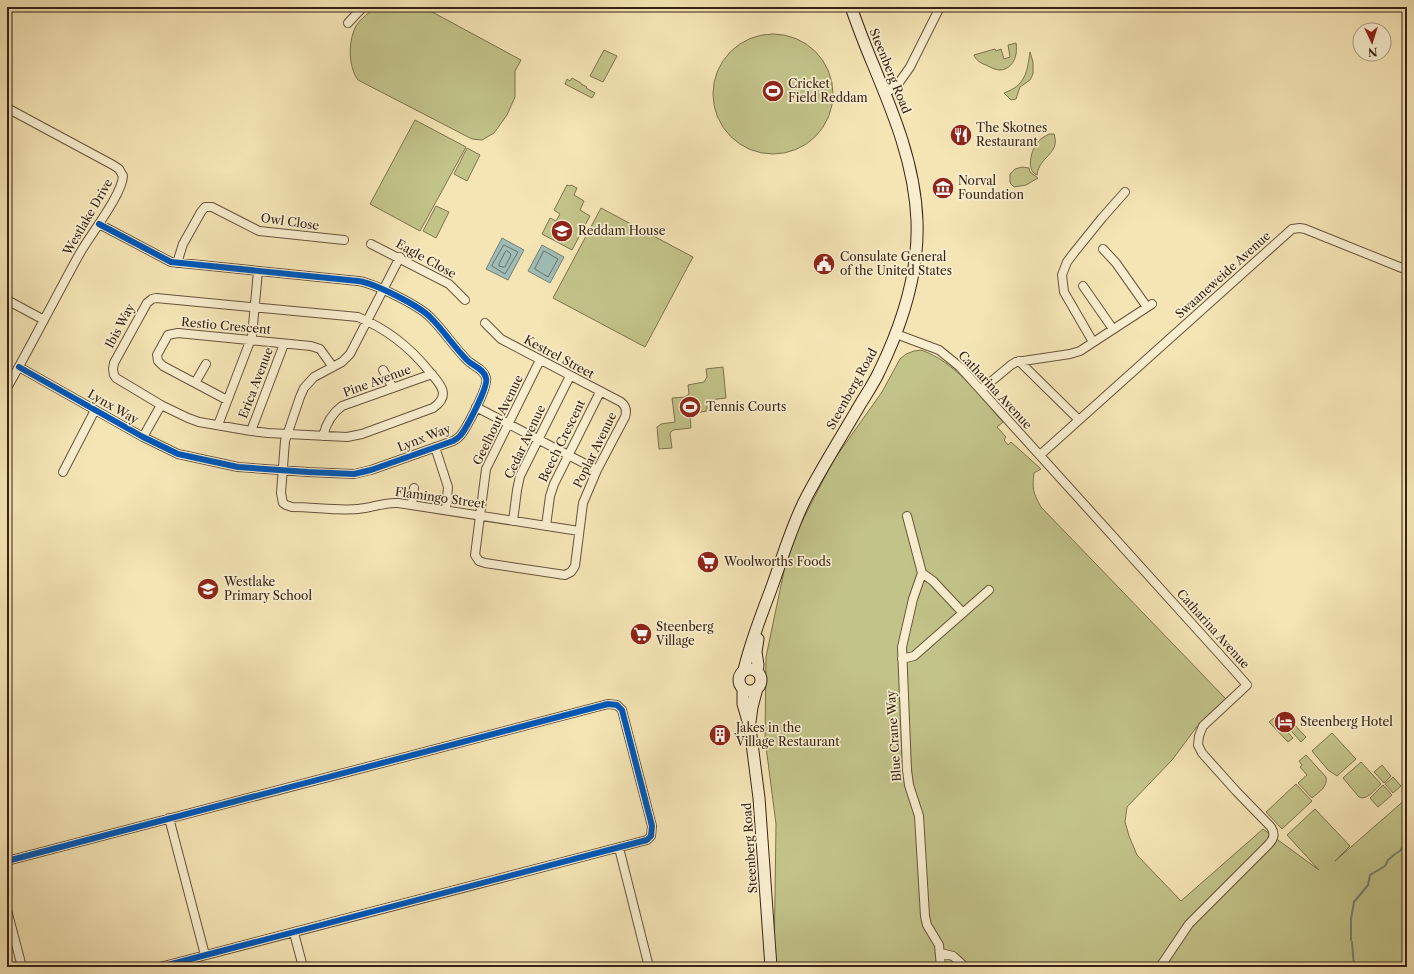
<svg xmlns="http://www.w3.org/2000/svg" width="1414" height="974" viewBox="0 0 1414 974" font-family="'Libre Caslon Text',serif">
<rect width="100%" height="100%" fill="#f5e5b5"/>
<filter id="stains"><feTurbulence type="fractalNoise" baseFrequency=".005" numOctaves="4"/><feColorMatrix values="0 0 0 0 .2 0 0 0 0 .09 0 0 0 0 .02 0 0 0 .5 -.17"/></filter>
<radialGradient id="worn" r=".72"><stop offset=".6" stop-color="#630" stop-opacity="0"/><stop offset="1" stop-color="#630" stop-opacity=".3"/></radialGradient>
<path fill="#c2c389" stroke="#7d724e" d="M377,7H423L521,60L515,71V97L507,115L494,133L482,140L472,139L358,80C348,66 348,41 356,26C361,18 370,12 377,7Z
M713 94a60 60 0 1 1 120 0a60 60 0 1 1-120 0Z
M1016,43C1018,54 1014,69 1000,70C995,70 990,67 986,65C980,63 976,60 974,55L995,49L996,51L1001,49L1004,59L1010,57L1008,45Z
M604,50L617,56L603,82L590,76Z
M1030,52L1033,62V74L1030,80L1020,87L1016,99L1011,100L1004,93C1026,85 1027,72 1030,52Z
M572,78L581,83V84L587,87L586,88L595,93L592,98L565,84L567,79L570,81Z
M415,120L466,147L420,231L370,204Z
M1049,134H1054C1061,154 1039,156 1037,175C1026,171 1031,152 1036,144C1039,139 1044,137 1049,134Z
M467,148L480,155L467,181L454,174Z
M1022,167L1029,168L1030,172L1038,178L1026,185L1014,187L1010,183V174L1015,169Z
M567,185L570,186L571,185L577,188L574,195L584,201L580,210L590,216L572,250L542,234L550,218L556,221L560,214L554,210Z
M436,206L449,212L436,238L423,231Z
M601,208L693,257L645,347L553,298Z
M921,350C956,362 979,396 1003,422L997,427L1006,437L1004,440L1008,445L1011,442L1041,469L1034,473C1032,488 1033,493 1041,507L1226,699L1199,724L1172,760L1127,807L1125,822L1129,836L1137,855L1181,901L1263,829L1319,870L1287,835L1315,809L1350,846L1335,861L1407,798V967H774L776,824L765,739L766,657L789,547L833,461L882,392L900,359L906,354L914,351Z
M723,367L726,398L710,400L707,402V411L690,414L691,428L673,430L670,433L672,448L659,449L657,427L661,424L675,422L672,398L685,397L689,394L688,385L704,382L707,377L706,369Z
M1281,714L1283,716L1285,715L1306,737L1301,742L1286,725L1284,728L1293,738L1288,742L1269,722L1278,715L1279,716Z
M1332,733L1356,759L1337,776L1328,770L1312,751Z
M1306,755L1326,777C1328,787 1319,792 1312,798L1298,783L1307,775L1300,767L1302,765L1299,761Z
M1361,762L1381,784C1375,789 1367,801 1359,797L1343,778Z
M1382,765L1391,776L1384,783L1374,772Z
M1393,777L1401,786L1393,793L1385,784Z
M1296,784L1312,801L1282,829L1266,812Z
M1383,785L1392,795L1378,807L1370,798Z"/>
<path fill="#9fbdb6" stroke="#767f75" d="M502,238L524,250L508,280L486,269Z
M542,245L564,257L550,283L528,271Z"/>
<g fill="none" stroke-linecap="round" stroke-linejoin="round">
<path stroke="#6c7065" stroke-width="1" d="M504,245L518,252L505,274L492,266Z
M507,251L510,253L511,255L505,267H503L499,266V264L505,252Z
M544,251L558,259L548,277L535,269Z"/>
<path stroke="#767f75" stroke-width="2" d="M1351,940V919L1354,902L1368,885L1370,875L1385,866L1388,860L1395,854L1400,851L1407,840
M1352,942L1354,967"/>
<g stroke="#67533c" stroke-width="10">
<path id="minor" d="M664,7H687
M348,23L363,7
M886,93L898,84L910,67L940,7
M7,108L113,165L119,169L123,176C122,195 90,235 80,253C55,298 32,344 7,388
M371,244L449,284L465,300
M1103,249L1116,263L1147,307
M400,257L350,354L342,362L314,377L304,388L300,397L285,441L281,493L283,503L286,505L292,507C314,507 337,511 358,509C372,508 384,502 398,503L579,531
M177,263L183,244L201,212L205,207H212L259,231L344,240
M1083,286L1113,329
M156,298L358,317C387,329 409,346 429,371C440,384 452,395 433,408L362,434L347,437L268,433L251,431L199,422L188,418L161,405L116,378L114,375L113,369L114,363L147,303L152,299Z
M7,300L44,320
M485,323L501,339L621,402C626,406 627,411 625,417L597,470L583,503L575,566L571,572L565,575L485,563L479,561L475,555L486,469L540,360
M896,334L939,350L960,367L1232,668L1247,685L1203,726L1199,736L1198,745L1202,753L1236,791L1271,827C1276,835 1273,840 1267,846L1189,924L1160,967
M1093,342L1064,292L1062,275L1067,262L1073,254L1102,218L1125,192
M1019,361L1079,420
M19,367L143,437L178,454L238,467L308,472L354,474L371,470L453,441C455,440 458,438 460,436C466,429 489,386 486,378C484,369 473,366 467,360C454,347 444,331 431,318C420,306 374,283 358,281L171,262L99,224
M383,370L393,388
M195,383L206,364
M981,390L1011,365L1016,362L1070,354L1080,351L1152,304
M227,400L163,366L158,361L157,355L168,335L178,333L311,346L320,349L333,367
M476,407L597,470
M218,425L252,336L258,271
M251,431L284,344
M323,436C326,424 331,414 342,406L432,374
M143,437L161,405
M435,447L448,487L446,510
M1040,455L1292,229L1300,228L1305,229L1407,270
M63,472L95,410
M412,505L414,488
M907,516L922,573L933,581L963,613
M513,521L517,490L520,476L570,376
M546,526L550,496L554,484L600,392
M922,573L913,599L902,647L907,770L909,785L919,816L925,916L927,925L939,945L941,967
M902,659L914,656L989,590
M169,818L205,955
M619,848L649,967
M7,861L608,704L617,705L622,710L652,826L651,836L647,840L160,967
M7,910L22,967
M294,933L303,967
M941,953L953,956L965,967"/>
</g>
<g stroke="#382214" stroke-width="13">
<path id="secondary" d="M739 680a11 11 0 1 1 22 0a11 11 0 1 1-22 0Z
M744,670C750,644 760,618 770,592C782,560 791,526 807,496C824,464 843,434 861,403C867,393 874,383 879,372C902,325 919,274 917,221C915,163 892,110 870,57C863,40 857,24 851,7
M757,671L758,665L756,652L758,639
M743,689V704L750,728L759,798L771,967
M750,722L752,707L757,688"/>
</g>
<use href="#minor" stroke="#f8eecf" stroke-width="8"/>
<use href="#secondary" stroke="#f8eecf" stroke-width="11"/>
<g stroke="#f8eecf" stroke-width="8">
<path id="cycleway" d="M19,367L143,437L178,454L238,467L308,472L354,474L371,470L453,441C455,440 458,438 460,436C466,429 489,386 486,378C484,369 473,366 467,360C454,347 444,331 431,318C420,306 374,283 358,281L171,262L99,224
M7,861L608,704L617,705L622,710L652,826L651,836L647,840L160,967"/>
</g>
<use href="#cycleway" stroke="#0057b8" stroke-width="6"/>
</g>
<defs>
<g id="stadium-disc" transform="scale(1.15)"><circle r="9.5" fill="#8f2418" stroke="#f8eecf"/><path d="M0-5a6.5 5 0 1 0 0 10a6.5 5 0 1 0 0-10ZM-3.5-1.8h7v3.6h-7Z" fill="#fff"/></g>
<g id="restaurant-disc" transform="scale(1.15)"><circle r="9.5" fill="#8f2418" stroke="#f8eecf"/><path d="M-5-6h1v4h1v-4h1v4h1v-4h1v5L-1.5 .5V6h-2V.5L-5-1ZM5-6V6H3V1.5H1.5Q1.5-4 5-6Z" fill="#fff"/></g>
<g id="museum-disc" transform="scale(1.15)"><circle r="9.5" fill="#8f2418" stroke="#f8eecf"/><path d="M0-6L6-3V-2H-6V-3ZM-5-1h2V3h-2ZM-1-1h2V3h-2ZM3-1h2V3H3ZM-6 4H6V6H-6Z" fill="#fff"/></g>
<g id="school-disc" transform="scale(1.15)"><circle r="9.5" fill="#8f2418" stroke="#f8eecf"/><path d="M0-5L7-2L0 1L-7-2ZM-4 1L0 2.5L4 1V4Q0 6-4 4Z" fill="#fff"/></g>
<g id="civic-disc" transform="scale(1.15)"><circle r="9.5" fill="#8f2418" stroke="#f8eecf"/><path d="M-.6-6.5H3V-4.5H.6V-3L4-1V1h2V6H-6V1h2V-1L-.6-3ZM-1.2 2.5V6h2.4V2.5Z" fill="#fff"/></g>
<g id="supermarket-disc" transform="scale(1.15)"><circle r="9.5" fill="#8f2418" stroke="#f8eecf"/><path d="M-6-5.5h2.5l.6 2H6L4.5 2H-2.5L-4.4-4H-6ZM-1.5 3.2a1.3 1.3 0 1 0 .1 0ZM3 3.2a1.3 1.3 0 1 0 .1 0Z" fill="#fff"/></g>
<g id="hotel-disc" transform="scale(1.15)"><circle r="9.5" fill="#8f2418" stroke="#f8eecf"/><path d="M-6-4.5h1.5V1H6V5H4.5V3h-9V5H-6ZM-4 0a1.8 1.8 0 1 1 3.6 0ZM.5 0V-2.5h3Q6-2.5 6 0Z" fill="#fff"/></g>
<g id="building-disc" transform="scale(1.15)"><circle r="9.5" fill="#8f2418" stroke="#f8eecf"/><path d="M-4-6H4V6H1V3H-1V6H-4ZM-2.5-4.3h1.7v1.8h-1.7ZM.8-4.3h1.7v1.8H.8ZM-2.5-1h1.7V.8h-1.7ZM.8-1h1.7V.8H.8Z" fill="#fff"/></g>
</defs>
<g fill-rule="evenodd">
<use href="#stadium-disc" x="773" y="91"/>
<use href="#restaurant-disc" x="961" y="135"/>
<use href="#museum-disc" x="943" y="188"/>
<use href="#school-disc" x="562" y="231"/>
<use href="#civic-disc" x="824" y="264"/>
<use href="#stadium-disc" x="690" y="407"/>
<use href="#supermarket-disc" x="708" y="562"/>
<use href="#school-disc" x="208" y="589"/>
<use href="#supermarket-disc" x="641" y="634"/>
<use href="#hotel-disc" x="1285" y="722"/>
<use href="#building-disc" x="720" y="735"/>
</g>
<g text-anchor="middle" stroke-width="3.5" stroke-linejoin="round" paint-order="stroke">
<g font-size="12" fill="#382214" stroke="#f8eecf">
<text transform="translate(890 71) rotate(68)" y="4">Steenberg Road</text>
<text transform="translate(88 217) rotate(-60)" y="4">Westlake Drive</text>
<text transform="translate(290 222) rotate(8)" y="4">Owl Close</text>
<text transform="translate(426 259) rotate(29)" y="4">Eagle Close</text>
<text transform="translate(1223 275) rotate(-42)" y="4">Swaaneweide Avenue</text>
<text transform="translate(120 326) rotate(-62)" y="4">Ibis Way</text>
<text transform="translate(226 326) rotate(5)" y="4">Restio Crescent</text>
<text transform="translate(559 357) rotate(28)" y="4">Kestrel Street</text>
<text transform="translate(377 381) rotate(-20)" y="4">Pine Avenue</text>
<text transform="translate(256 383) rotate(-69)" y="4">Erica Avenue</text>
<text transform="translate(852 389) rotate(-61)" y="4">Steenberg Road</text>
<text transform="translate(995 390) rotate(47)" y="4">Catharina Avenue</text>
<text transform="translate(113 407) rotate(30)" y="4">Lynx Way</text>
<text transform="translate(498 420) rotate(-64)" y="4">Geelhout Avenue</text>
<text transform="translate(424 438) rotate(-21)" y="4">Lynx Way</text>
<text transform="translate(562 441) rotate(-64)" y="4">Beech Crescent</text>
<text transform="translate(525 442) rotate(-65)" y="4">Cedar Avenue</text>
<text transform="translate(595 450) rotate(-64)" y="4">Poplar Avenue</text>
<text transform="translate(440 498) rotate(8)" y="4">Flamingo Street</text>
<text transform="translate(1213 629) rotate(48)" y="4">Catharina Avenue</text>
<text transform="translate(894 736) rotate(-94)" y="4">Blue Crane Way</text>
<text transform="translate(750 848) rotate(-94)" y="4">Steenberg Road</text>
</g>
<g font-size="12" fill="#382214" stroke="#f8eecf" text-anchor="start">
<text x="788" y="88">Cricket<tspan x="788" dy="14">Field Reddam</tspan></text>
<text x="976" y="132">The Skotnes<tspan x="976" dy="14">Restaurant</tspan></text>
<text x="958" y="185">Norval<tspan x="958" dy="14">Foundation</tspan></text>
<text x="578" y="235">Reddam House</text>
<text x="840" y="261">Consulate General<tspan x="840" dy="14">of the United States</tspan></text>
<text x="706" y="411">Tennis Courts</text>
<text x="724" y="566">Woolworths Foods</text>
<text x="224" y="586">Westlake<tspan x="224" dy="14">Primary School</tspan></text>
<text x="656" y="631">Steenberg<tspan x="656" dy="14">Village</tspan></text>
<text x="1300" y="726">Steenberg Hotel</text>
<text x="736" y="732">Jakes in the<tspan x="736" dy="14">Village Restaurant</tspan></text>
</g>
</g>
<rect width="1414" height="974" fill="none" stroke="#f5e5b5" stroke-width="24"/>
<rect x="8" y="8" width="1398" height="958" fill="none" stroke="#382214" stroke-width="2"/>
<rect x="12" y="12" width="1390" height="950" fill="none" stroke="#382214"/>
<g transform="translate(1372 42) rotate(176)"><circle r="19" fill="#f8eecf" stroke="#ab9c84"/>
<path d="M0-3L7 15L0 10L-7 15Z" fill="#8f2418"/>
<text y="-6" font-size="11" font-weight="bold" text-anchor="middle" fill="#382214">N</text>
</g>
<rect width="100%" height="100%" filter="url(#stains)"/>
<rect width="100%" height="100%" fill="url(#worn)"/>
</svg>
